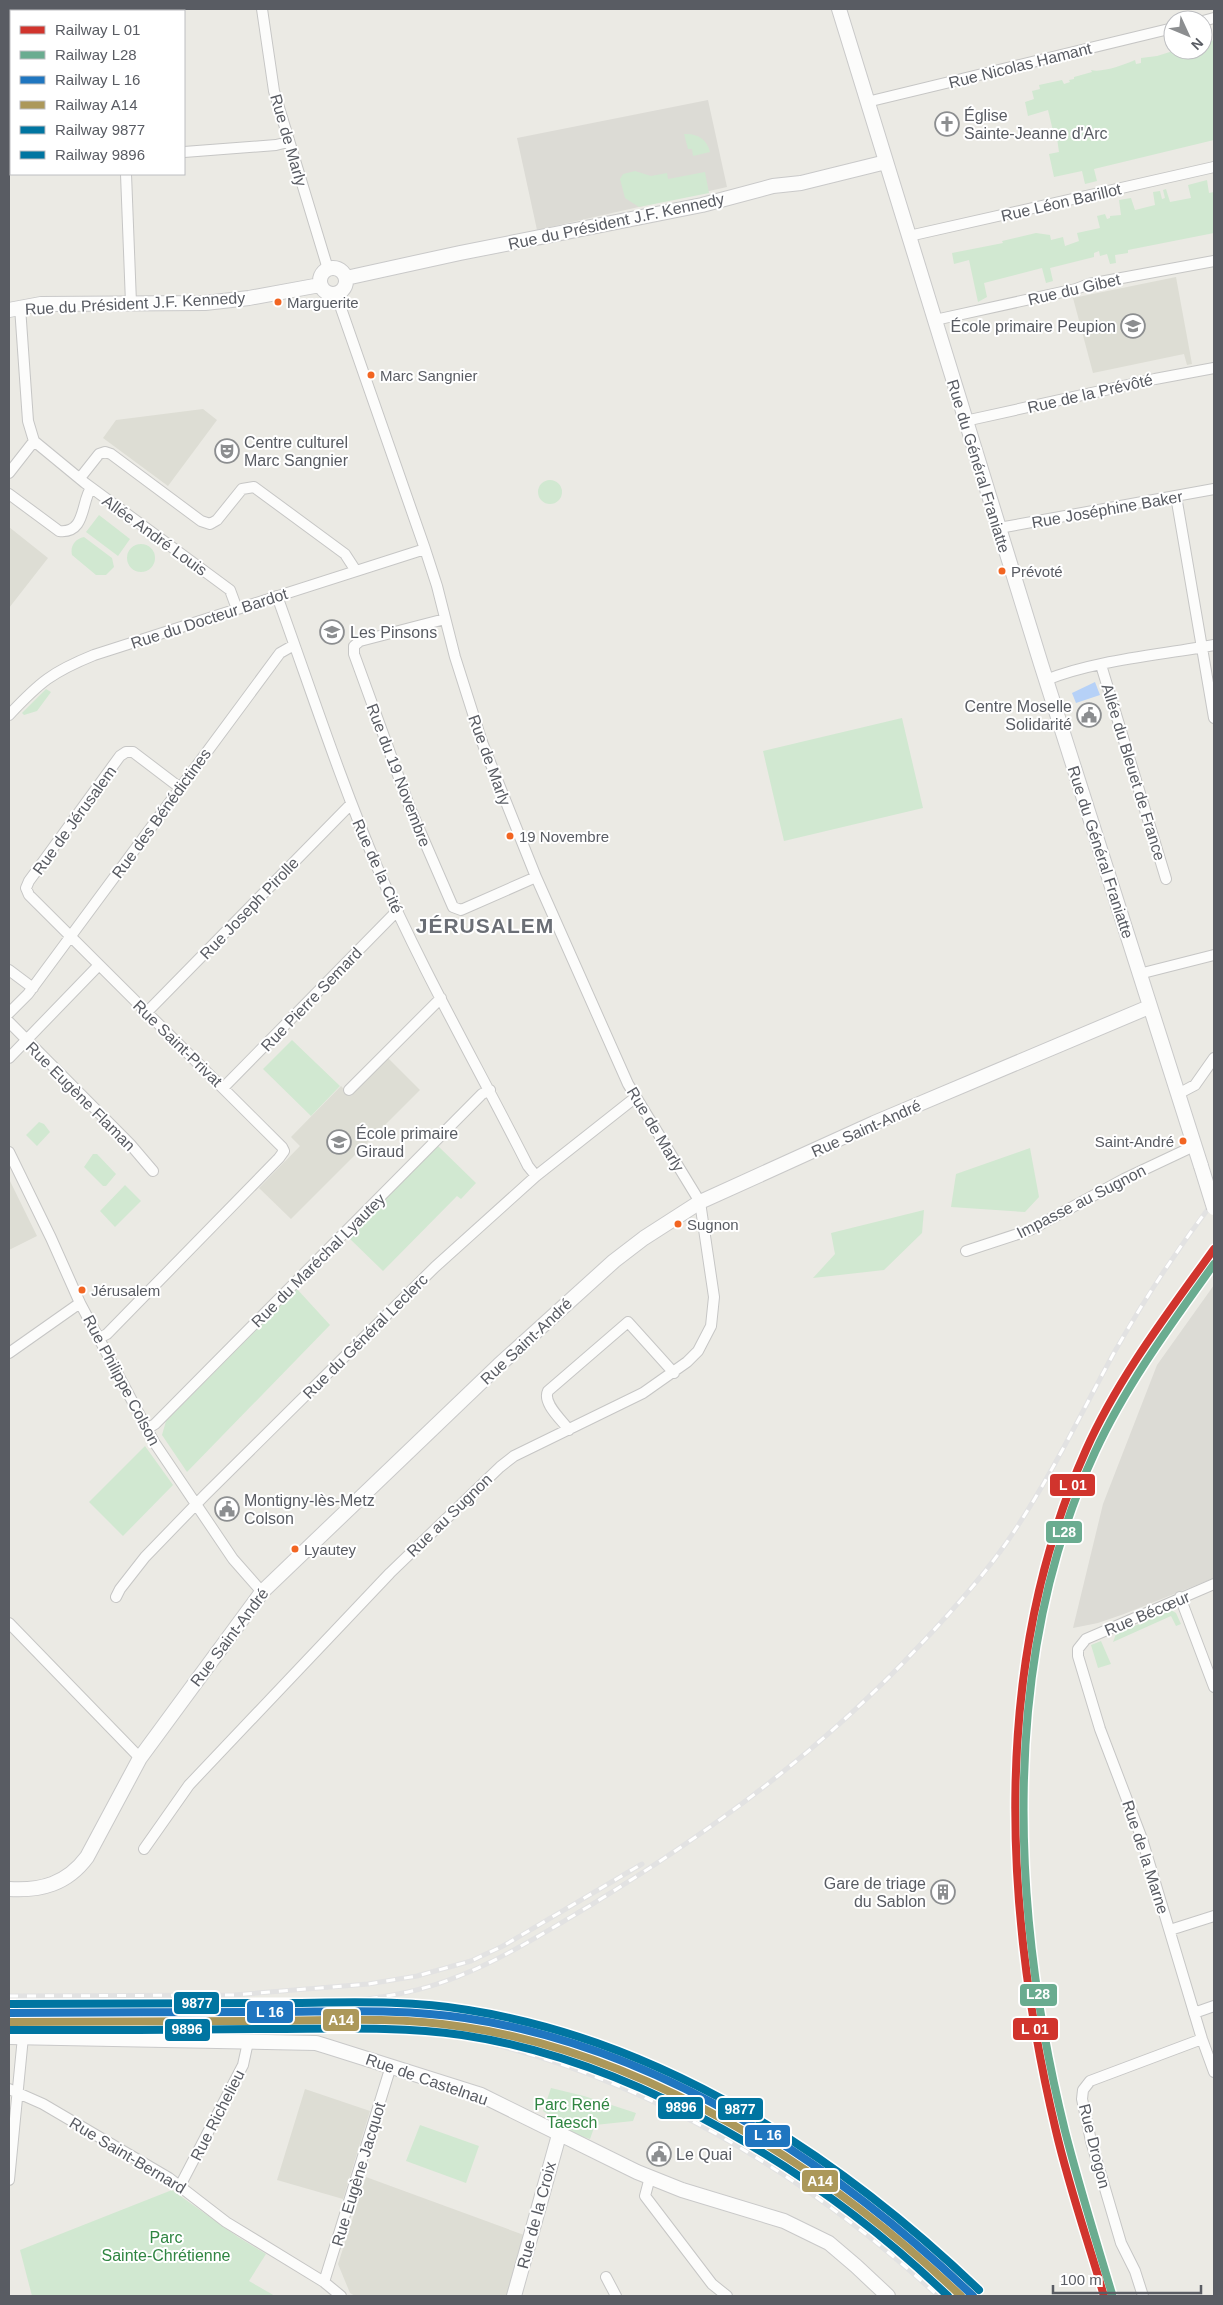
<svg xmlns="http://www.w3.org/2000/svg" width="1223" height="2305" viewBox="0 0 1223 2305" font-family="Helvetica,sans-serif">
<rect width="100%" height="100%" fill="#ebeae4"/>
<path fill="#dcdbd5" d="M708,100L727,187L537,230L517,138Z
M1214,1285V1578L1124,1614L1098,1623L1073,1628L1103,1504L1157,1365Z"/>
<path fill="#ddddd4" d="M1176,277L1192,364L1187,365L1184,354L1093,373L1073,298Z
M203,409L217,420L168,486L103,438L116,420Z
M9,527L48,558L9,608Z
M388,1058L420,1090L291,1219L259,1188L300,1146L291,1137L341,1086L351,1096Z
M9,1179L37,1236L9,1250Z
M305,2089L370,2111L343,2199L277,2180Z
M366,2177L524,2235L509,2296H355L350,2293L338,2264Z"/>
<path fill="#d1e8d1" d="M1214,40V140L1094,169L1097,181L1085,184L1082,171L1054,177L1049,154L1059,152L1057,138L1053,131L1048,110L1028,116L1025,102L1034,99L1032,91L1040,89L1039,85L1062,80L1064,84L1070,82L1069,80L1074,79V77L1092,72L1091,70C1102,73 1123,65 1135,60L1136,64L1141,63V58L1157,56L1173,51L1174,53L1176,50H1203V43Z
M684,134C697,133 707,139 710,152L693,156L692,149H688Z
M635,171L651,176L667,173L668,179L705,172L709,193L639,207L625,198L620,179L623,174Z
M1207,180L1209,193L1214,192V233L1128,250V253L1115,255L1116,263L1110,264L1107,254L1100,256L1099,251L1094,253V257L1050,268L1053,281L1046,283L1042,268L984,283L987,297L978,302L969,260L954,264L952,253L1003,243L1002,241L1036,233L1050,235L1051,240L1063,237L1065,246L1079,241L1077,233L1100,228L1097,216L1105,214L1107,219L1110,218V216L1121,215L1119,200L1131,198L1135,210L1155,205L1153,192L1160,191L1162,199L1165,198L1163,190L1166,189L1170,202L1191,198L1188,185Z
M538 492a12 12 0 1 1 24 0a12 12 0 1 1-24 0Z
M99,515L130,539L118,556L86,532Z
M84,537L112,558L114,567L106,575H96L72,555C70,546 75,539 84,537Z
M127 558a14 14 0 1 1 28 0a14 14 0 1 1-28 0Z
M46,689L51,692L37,711L24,715L22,713Z
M902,718L923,808L784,841L763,751Z
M292,1040L340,1086L311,1116L263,1069Z
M39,1122L44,1124L50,1132L37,1146L26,1135Z
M438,1146L476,1183L461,1199L457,1196L383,1271L348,1237Z
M1030,1148L1039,1197L1025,1212L951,1207L956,1174Z
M93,1154H97L116,1174L106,1186H103L84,1167Z
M125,1185L141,1201L115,1227L100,1211Z
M924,1210L922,1233L884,1270L813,1278L835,1254L831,1233Z
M297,1289L330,1325L187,1472L162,1435L166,1421Z
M145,1446L173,1485L123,1536L89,1502Z
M1171,1610L1176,1613L1181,1624L1176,1626L1171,1616L1113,1642L1116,1634Z
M1101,1641L1111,1664L1098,1668L1091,1645Z
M551,2088L584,2096L636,2113L633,2121L595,2125L590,2139L561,2130L549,2115L543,2111Z
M420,2125L479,2146L466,2183L406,2161Z
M172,2190L238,2237L266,2254L249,2281L275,2296H32L20,2250Z"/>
<path fill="#b6d1f7" d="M1095,682L1100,695L1076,703L1072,693Z"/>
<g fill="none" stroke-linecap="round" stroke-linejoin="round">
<g stroke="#c6c6c5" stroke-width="12">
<path id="street" d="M26,9L35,11
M262,9L274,91L328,269
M1203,21L1214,18
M867,102L1173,28
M184,152L276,145L288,142
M126,174L131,303
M909,236L1214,167
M20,307L28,421L34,441L85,483L230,590L237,609
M935,320L1076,289L1089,284L1214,261
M965,421L1155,379L1214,368
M9,473L34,441
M80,478L99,454L105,452L111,454L201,521L210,524L217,520L242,489L254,487L345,554L356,571
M9,494L59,531C86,534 81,502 91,488
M1176,496L1214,718
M999,528L1214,489
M277,596C310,687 340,780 378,869C422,970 478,1067 528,1166L536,1176
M445,619L360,641L354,646V654L410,808L453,907L461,910L536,877
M1101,665L1166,879
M1046,680C1095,660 1161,655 1214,645
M9,715C40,682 52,672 94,655L425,549
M9,970L33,988
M1139,974L1214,955
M147,1012L351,804
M9,1013L28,994L280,653L294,645
M9,1022L130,1144L153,1171
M9,1058L99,965
M224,1087L398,910
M349,1090L441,998
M1178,1094L1195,1085L1214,1058
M9,1152L51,1238L80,1303L154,1442L233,1559L262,1592
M966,1251L1030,1230L1124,1179L1194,1146
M99,1338L107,1334L279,1158L284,1151L282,1147L29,895L26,888L29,881L120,756L126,752H133L179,787
M9,1353L80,1303
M147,1429L155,1424L482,1094L490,1090
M569,1430C562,1420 542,1403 548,1391L628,1322L674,1373
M1214,1584L1086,1639L1078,1649V1656L1100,1729L1142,1839L1202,2039L1214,2072
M116,1597L120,1589L145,1557L205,1495L435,1267L536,1176L636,1097
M1180,1597L1214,1687
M9,1623L140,1758
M144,1849L189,1785L390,1573L500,1467L514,1456L643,1393L687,1362L698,1351L711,1326L714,1297L700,1202L628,1084L536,877L482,742L455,657L437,586L425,549L336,294
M1170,1930L1214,1916
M1194,2013L1214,2006
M9,2089L43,2104L169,2178L226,2222L324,2282L341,2296
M650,2177L645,2196L712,2284L727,2296
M9,2180L23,2037
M180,2186L243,2065L248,2042
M606,2277L616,2296
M324,2282L391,2066
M1143,2296L1135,2271L1121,2243L1091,2141L1082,2099L1083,2090L1090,2081L1202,2039"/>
</g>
<g stroke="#c9c9c9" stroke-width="16">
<path id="secondary" d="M839,9L1041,664L1201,1166
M320 281a13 13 0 1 1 26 0a13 13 0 1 1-26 0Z
M346,278L460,253L702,205L773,186L801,183L886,162
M9,310L41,304L205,303L249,298L320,285
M9,1889C41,1891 67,1884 87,1857L140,1758L262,1592L499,1365L614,1261L644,1238L700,1202L874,1123L1149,1007
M9,2037L316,2043L329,2047L481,2095L637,2172L682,2190L784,2221L829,2243L856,2266L888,2296
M514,2296L559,2135"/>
</g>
<use href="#street" stroke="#fcfcfb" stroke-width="10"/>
<use href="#secondary" stroke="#fcfcfb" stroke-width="14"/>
<g stroke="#e2e2e2" stroke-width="5">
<path id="rail" d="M9,1996L234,1995L368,1984L417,1976L471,1961L503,1946L642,1864
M9,2004C66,2005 124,2003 181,2003C256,2004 334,2008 408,1992C475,1977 532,1940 591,1905C715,1829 822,1750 921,1644C952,1611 982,1578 1007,1542C1049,1481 1080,1415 1115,1351C1145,1298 1178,1248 1214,1201
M492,2044C657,2084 815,2182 938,2296"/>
</g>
<use href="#rail" stroke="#fff" stroke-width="3" stroke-dasharray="9" stroke-linecap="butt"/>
<g stroke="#c9c9c9" stroke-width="16" stroke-linecap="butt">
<path id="secondary-bridge" d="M1201,1166L1214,1208"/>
</g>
<use href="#secondary-bridge" stroke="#fcfcfb" stroke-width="14"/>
<g stroke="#fff" stroke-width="11">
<path id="rail-1" d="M1104,2296C1088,2241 1069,2187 1056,2131C1003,1908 991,1663 1086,1450C1118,1378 1168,1313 1214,1249"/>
</g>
<g stroke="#fff" stroke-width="11">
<path id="rail-2" d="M1112,2294C1096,2240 1079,2186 1065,2131C1011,1913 999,1660 1095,1452C1126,1385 1171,1324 1214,1264"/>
</g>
<g stroke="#fff" stroke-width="11">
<path id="rail-3" d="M9,2013C96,2012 184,2012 271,2012C336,2012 401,2008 465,2018C659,2047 834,2163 973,2296"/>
</g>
<g stroke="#fff" stroke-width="11">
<path id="rail-4" d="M9,2022C97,2021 185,2021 273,2021C336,2020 401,2017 464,2027C648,2054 828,2169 961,2296"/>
</g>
<g stroke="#fff" stroke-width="11">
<path id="rail-5" d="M9,2004C97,2003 185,2004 273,2003C338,2003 404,1999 468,2010C663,2041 838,2155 979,2290"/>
</g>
<g stroke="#fff" stroke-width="11">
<path id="rail-6" d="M9,2030C96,2030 182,2030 269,2029C333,2029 398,2026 462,2035C638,2061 821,2174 948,2296"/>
</g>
<use href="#rail-1" stroke="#d1342d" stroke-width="8"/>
<use href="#rail-2" stroke="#6aac90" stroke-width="8"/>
<use href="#rail-3" stroke="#1f76c0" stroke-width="8"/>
<use href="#rail-4" stroke="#ac985a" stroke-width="8"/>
<use href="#rail-5" stroke="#0075a1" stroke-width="8"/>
<use href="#rail-6" stroke="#0075a1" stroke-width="8"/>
</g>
<defs>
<g id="church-ring" transform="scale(1.25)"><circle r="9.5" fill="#fff" stroke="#8c8e90" stroke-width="1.5"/><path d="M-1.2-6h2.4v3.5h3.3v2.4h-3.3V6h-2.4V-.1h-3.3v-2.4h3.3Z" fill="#8c8e90"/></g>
<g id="school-ring" transform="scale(1.25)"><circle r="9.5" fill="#fff" stroke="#8c8e90" stroke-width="1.5"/><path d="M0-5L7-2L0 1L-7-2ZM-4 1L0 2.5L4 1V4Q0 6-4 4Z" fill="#8c8e90"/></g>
<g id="theatre-ring" transform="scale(1.25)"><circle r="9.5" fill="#fff" stroke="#8c8e90" stroke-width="1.5"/><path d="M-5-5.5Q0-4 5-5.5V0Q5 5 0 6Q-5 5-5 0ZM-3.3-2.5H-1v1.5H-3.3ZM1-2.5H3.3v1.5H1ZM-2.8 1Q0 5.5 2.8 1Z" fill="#8c8e90"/></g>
<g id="civic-ring" transform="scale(1.25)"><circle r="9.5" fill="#fff" stroke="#8c8e90" stroke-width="1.5"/><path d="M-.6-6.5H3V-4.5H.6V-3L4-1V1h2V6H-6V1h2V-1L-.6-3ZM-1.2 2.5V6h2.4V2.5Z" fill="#8c8e90"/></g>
<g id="building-ring" transform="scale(1.25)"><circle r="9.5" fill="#fff" stroke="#8c8e90" stroke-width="1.5"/><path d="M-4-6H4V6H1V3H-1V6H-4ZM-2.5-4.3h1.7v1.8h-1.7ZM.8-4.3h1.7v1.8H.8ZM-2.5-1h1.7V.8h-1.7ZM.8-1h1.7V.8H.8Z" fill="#8c8e90"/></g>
</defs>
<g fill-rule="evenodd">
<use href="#church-ring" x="947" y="124"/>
<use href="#school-ring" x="1133" y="326"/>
<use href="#theatre-ring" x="227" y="451"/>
<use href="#school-ring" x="332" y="632"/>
<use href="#civic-ring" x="1089" y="715"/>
<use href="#school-ring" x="339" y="1142"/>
<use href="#civic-ring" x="227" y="1509"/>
<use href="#building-ring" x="943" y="1892"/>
<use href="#civic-ring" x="659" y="2154"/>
</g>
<g fill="#f26522" stroke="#fff" stroke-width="2">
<circle cx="278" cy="302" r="4.5"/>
<circle cx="371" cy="375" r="4.5"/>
<circle cx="1002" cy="571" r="4.5"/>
<circle cx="510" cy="836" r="4.5"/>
<circle cx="1183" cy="1141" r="4.5"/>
<circle cx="678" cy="1224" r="4.5"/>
<circle cx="82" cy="1290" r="4.5"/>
<circle cx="295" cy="1549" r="4.5"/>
</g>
<g text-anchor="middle" stroke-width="4" stroke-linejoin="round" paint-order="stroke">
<g font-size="15" fill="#595c63" stroke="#fff" text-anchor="start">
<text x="287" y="308">Marguerite</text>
<text x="380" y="381">Marc Sangnier</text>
<text x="1011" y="577">Prévoté</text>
<text x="519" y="842">19 Novembre</text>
<text x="1174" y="1147" text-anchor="end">Saint-André</text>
<text x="687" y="1230">Sugnon</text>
<text x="91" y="1296">Jérusalem</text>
<text x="304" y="1555">Lyautey</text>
</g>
<g font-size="16" fill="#595c63" stroke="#fff">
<text transform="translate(1020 65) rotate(-14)" y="6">Rue Nicolas Hamant</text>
<text transform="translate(289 140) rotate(74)" y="6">Rue de Marly</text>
<text transform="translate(1061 202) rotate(-13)" y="6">Rue Léon Barillot</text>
<text transform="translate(616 221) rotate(-12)" y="6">Rue du Président J.F. Kennedy</text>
<text transform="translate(1074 289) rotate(-13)" y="6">Rue du Gibet</text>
<text transform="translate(135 303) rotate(-3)" y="6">Rue du Président J.F. Kennedy</text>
<text transform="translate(1090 393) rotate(-13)" y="6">Rue de la Prévôté</text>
<text transform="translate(979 466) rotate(73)" y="6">Rue du Général Franiatte</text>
<text transform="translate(1107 509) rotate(-10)" y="6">Rue Joséphine Baker</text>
<text transform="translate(155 535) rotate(36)" y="6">Allée André Louis</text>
<text transform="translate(209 618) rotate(-18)" y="6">Rue du Docteur Bardot</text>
<text transform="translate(490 760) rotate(70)" y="6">Rue de Marly</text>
<text transform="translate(1134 772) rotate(73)" y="6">Allée du Bleuet de France</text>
<text transform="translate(399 775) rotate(69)" y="6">Rue du 19 Novembre</text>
<text transform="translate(161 813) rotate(-54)" y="6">Rue des Bénédictines</text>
<text transform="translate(74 820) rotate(-54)" y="6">Rue de Jérusalem</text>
<text transform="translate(1101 852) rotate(72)" y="6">Rue du Général Franiatte</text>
<text transform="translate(378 866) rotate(66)" y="6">Rue de la Cité</text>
<text transform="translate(249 908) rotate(-46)" y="6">Rue Joseph Pirolle</text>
<text transform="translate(311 999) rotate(-46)" y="6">Rue Pierre Semard</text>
<text transform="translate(178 1043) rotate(44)" y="6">Rue Saint-Privat</text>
<text transform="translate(81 1096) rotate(45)" y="6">Rue Eugène Flaman</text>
<text transform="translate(866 1128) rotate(-24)" y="6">Rue Saint-André</text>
<text transform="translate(656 1129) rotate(59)" y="6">Rue de Marly</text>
<text transform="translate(1081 1201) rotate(-27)" y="6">Impasse au Sugnon</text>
<text transform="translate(318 1260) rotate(-45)" y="6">Rue du Maréchal Lyautey</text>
<text transform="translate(365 1336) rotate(-45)" y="6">Rue du Général Leclerc</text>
<text transform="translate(526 1341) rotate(-43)" y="6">Rue Saint-André</text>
<text transform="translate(122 1380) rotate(62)" y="6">Rue Philippe Colson</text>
<text transform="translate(449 1515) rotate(-44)" y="6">Rue au Sugnon</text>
<text transform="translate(1147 1613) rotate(-23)" y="6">Rue Bécœur</text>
<text transform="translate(229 1637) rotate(-53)" y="6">Rue Saint-André</text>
<text transform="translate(1146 1857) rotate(72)" y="6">Rue de la Marne</text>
<text transform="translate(427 2079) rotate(19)" y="6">Rue de Castelnau</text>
<text transform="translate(217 2115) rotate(-63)" y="6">Rue Richelieu</text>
<text transform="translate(1095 2146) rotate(76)" y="6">Rue Drogon</text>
<text transform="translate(128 2155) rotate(31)" y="6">Rue Saint-Bernard</text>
<text transform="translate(358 2174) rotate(-73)" y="6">Rue Eugène Jacquot</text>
<text transform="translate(536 2215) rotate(-75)" y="6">Rue de la Croix</text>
</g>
<g font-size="16" fill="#595c63" stroke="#fff" text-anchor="start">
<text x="964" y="121">Église<tspan x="964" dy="18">Sainte-Jeanne d'Arc</tspan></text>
<text x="1116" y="332" text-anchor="end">École primaire Peupion</text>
<text x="244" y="448">Centre culturel<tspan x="244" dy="18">Marc Sangnier</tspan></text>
<text x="350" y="638">Les Pinsons</text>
<text x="1072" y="712" text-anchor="end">Centre Moselle<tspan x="1072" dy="18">Solidarité</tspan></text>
<text x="356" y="1139">École primaire<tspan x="356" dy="18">Giraud</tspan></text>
<text x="244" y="1506">Montigny-lès-Metz<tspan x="244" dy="18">Colson</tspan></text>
<text x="926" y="1889" text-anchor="end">Gare de triage<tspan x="926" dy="18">du Sablon</tspan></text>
<text x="676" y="2160">Le Quai</text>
</g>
<g font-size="16" fill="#2f8541" stroke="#fff">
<text x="572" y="2110">Parc René<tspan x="572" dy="18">Taesch</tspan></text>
<text x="166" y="2243">Parc<tspan x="166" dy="18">Sainte-Chrétienne</tspan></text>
</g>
<g font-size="21" font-weight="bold" letter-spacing="1" fill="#6a6e75" stroke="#fff">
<text x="485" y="933">JÉRUSALEM</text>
</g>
</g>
<g stroke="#fff" stroke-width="2">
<rect x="1049" y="1473" width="47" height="24" rx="5" fill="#d1342d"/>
<rect x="1045" y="1520" width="38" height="24" rx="5" fill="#6aac90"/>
<rect x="1019" y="1983" width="39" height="24" rx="5" fill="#6aac90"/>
<rect x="173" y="1991" width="47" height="24" rx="5" fill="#0075a1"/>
<rect x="246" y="2000" width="48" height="24" rx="5" fill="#1f76c0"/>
<rect x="322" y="2008" width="38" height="24" rx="5" fill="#ac985a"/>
<rect x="1012" y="2017" width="47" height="24" rx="5" fill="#d1342d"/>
<rect x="164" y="2018" width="47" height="24" rx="5" fill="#0075a1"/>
<rect x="657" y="2096" width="47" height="24" rx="5" fill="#0075a1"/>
<rect x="717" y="2097" width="47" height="24" rx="5" fill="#0075a1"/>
<rect x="744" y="2124" width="47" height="24" rx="5" fill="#1f76c0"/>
<rect x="801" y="2169" width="38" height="24" rx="5" fill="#ac985a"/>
</g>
<g font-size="14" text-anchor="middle" font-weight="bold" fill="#fff">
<text x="1073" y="1490">L 01</text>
<text x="1064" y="1537">L28</text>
<text x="1038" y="1999">L28</text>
<text x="197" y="2008">9877</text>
<text x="270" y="2017">L 16</text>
<text x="341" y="2025">A14</text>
<text x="1035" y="2034">L 01</text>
<text x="187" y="2034">9896</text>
<text x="681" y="2112">9896</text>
<text x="740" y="2114">9877</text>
<text x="768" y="2140">L 16</text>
<text x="820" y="2186">A14</text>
</g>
<rect width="1223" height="2305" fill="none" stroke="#595c63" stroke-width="20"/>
<rect x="10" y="10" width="175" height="165" fill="#ffffff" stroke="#bdbec1"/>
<rect x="20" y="26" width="25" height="8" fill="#d1342d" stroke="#bdbec1"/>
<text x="55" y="35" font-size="15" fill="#595c63">Railway L 01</text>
<rect x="20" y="51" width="25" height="8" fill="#6aac90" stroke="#bdbec1"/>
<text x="55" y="60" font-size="15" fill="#595c63">Railway L28</text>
<rect x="20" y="76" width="25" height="8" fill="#1f76c0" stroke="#bdbec1"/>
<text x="55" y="85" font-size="15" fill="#595c63">Railway L 16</text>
<rect x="20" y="101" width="25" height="8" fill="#ac985a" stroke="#bdbec1"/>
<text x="55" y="110" font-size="15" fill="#595c63">Railway A14</text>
<rect x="20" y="126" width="25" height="8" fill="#0075a1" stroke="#bdbec1"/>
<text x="55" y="135" font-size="15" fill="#595c63">Railway 9877</text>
<rect x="20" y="151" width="25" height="8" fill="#0075a1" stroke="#bdbec1"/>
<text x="55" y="160" font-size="15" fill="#595c63">Railway 9896</text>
<g transform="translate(1188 35) rotate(134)"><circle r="24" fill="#ffffff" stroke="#bdbec1"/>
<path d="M0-4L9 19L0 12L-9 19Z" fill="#8c8e90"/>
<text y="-8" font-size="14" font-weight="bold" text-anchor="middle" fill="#595c63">N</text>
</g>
<path d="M1053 2285v8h148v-8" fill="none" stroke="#595c63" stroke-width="2.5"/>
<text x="1060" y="2285" font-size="15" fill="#595c63" stroke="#ffffff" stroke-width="4" paint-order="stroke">100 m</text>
</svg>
